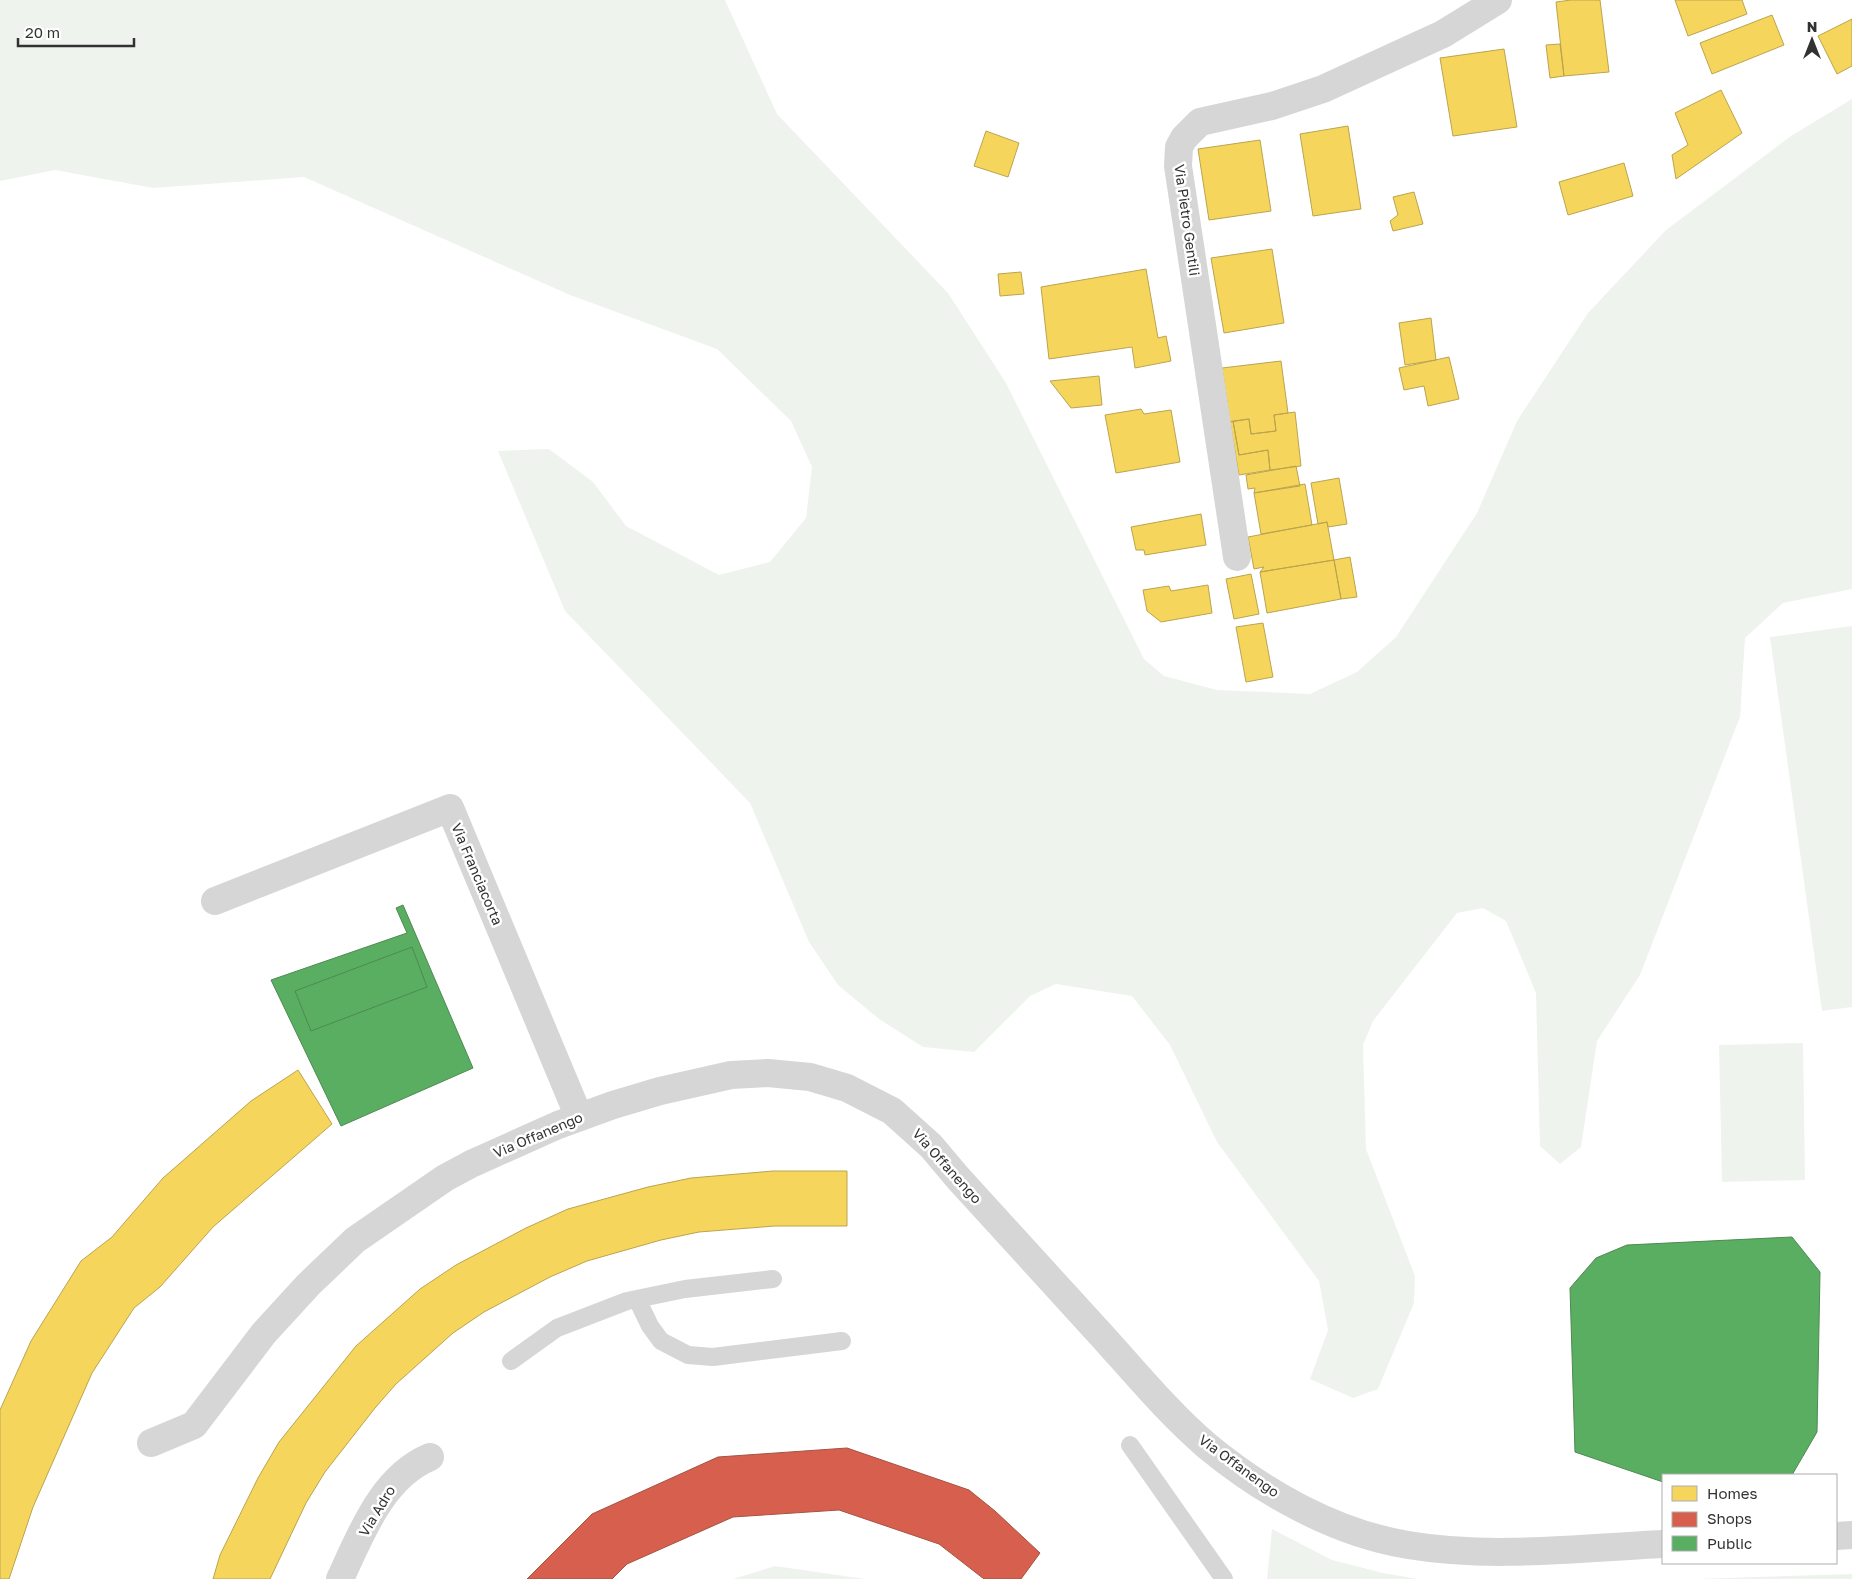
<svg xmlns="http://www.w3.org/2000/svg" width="1852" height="1579" viewBox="0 0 1852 1579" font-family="'Golos Text',sans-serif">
<rect width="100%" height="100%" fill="#fff"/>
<path fill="#eff3ee" d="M0,0H725L777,114L948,293L1006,383L1144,659L1164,676L1217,690L1310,694L1357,672L1396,637L1477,513L1517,421L1588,313L1666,230L1791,136L1852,99V589L1783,603L1745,638L1740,717L1640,975L1597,1041L1581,1147L1560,1164L1540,1146L1536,993L1506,921L1483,908L1457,913L1373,1021L1363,1045L1366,1149L1415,1276L1414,1303L1378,1389L1353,1398L1310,1379L1328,1330L1319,1281L1217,1142L1170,1045L1132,996L1056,984L1030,996L974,1052L923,1047L879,1019L838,985L809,942L750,803L565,611L498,451L549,449L593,482L626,526L719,575L770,562L806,518L812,467L791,421L717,349L570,295L304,177L153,188L55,170L0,181Z
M1852,626V1007L1822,1011L1770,637Z
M1803,1043L1805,1180L1722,1182L1719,1045Z
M1272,1529L1332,1560L1383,1573L1418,1579H1267Z
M775,1566L865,1579H733Z
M1852,1574V1579H1696Z"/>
<path fill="#f6d55c" stroke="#bba44f" d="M1571,0H1600L1609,72L1564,76L1556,2Z
M1675,0H1742L1747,14L1688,36Z
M1772,15L1784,45L1712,74L1700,43Z
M1852,19V66L1837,74L1818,36Z
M1560,44L1564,76L1550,78L1546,45Z
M1504,49L1517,127L1453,136L1440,58Z
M1721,90L1742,133L1676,179L1672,155L1688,145L1675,113Z
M1348,126L1361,209L1313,216L1300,134Z
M986,131L1019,143L1008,177L974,166Z
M1260,140L1271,211L1209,220L1198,149Z
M1624,163L1633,196L1568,215L1559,182Z
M1414,192L1423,224L1393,231L1390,221L1398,215L1393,197Z
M1272,249L1284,323L1224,333L1211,258Z
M1146,269L1158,338L1166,336L1171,361L1135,368L1132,347L1049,359L1041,287Z
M1021,272L1024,294L1000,296L998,274Z
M1431,318L1436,360L1405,365L1399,323Z
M1449,357L1459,399L1428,406L1424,386L1404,390L1399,368Z
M1281,361L1288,413L1274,415L1276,431L1251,434L1249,419L1230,422L1222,368Z
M1099,376L1102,405L1071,408L1050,381Z
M1141,409L1144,414L1171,410L1180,462L1116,473L1105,415Z
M1295,412L1301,466L1270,470L1268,450L1239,455L1233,421L1249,419L1251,434L1276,431L1274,415Z
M1233,421L1239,455L1268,450L1270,470L1239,475L1230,422Z
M1296,466L1300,486L1254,493L1255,488L1248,489L1246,475Z
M1339,478L1347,524L1328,527L1327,522L1318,524L1311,483Z
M1305,484L1312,525L1261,534L1254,493Z
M1201,514L1206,545L1145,555L1144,550H1136L1131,527Z
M1327,522L1334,560L1260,572L1264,567L1254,569L1248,537Z
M1350,557L1357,597L1341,599L1334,560Z
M1334,560L1341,599L1267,613L1260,572Z
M1251,574L1259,614L1234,619L1226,579Z
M1208,585L1212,613L1161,622L1147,611L1143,590L1169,586L1171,591Z
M1263,623L1273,677L1246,682L1236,627Z
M298,1070L332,1124L213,1227L160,1287L134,1308L92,1373L33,1507L9,1579H0V1410L31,1341L81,1261L112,1237L163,1178L251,1101Z
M773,1171H847V1226H775L699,1232L661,1240L587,1261L550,1277L484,1312L453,1333L396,1384L375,1408L325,1472L306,1503L270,1579H213L220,1555L258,1478L279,1442L356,1346L420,1289L456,1265L526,1228L568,1209L648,1187L691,1178Z"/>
<path fill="#d6604d" stroke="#a55245" d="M847,1448L969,1490L995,1511L1040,1553L1021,1579H984L939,1544L839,1510L733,1517L627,1564L612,1579H527L592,1514L718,1457Z"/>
<path fill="#5aae61" stroke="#4e8953" d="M403,905L473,1068L341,1126L271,980L407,933L396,908Z
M412,947L427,987L311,1031L295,991Z
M1792,1237L1820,1272L1817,1432L1792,1475H1663V1482L1575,1452L1570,1288L1596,1258L1627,1245Z"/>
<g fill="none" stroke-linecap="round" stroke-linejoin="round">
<path stroke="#d6d6d6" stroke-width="18" d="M637,1299L650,1326L661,1341L688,1355L713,1357L842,1341
M511,1361L557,1328L627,1301L685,1289L773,1279
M1130,1445L1224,1579"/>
<path stroke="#d6d6d6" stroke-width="28" d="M1237,557L1178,166L1179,147L1184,138L1200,122L1272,106L1323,89L1443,34L1498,0
M215,901L450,808L579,1117
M151,1443L194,1425L264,1333L308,1285L355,1240L445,1178L471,1164L558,1125L613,1105L660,1091L731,1075L768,1073L810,1077L847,1088L892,1111L931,1146L958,1178C1003,1227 1048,1276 1093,1326C1130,1366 1165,1410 1207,1446C1264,1493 1335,1533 1408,1545C1491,1559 1579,1548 1663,1544
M1836,1536L1852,1535
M340,1579C361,1534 382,1477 430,1457"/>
</g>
<g text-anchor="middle" stroke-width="5" stroke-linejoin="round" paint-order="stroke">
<g font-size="14" fill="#323232" stroke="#fff">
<text transform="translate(1187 220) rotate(82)" y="5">Via Pietro Gentili</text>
<text transform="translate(477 874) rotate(67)" y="5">Via Franciacorta</text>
<text transform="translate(538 1135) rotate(-23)" y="5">Via Offanengo</text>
<text transform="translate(947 1166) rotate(48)" y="5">Via Offanengo</text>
<text transform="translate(1239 1466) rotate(36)" y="5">Via Offanengo</text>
<text transform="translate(377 1511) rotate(-59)" y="5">Via Adro</text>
</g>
</g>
<rect x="1662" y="1474" width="175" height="90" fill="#ffffff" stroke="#adadad"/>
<rect x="1672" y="1486" width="25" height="15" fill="#f6d55c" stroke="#adadad"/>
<text x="1707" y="1499" font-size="15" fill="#323232">Homes</text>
<rect x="1672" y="1512" width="25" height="15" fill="#d6604d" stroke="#adadad"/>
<text x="1707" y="1524" font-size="15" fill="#323232">Shops</text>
<rect x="1672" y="1536" width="25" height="15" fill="#5aae61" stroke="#adadad"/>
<text x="1707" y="1549" font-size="15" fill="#323232">Public</text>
<g transform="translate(1812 40)" stroke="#ffffff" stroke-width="4" paint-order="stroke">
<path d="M0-4L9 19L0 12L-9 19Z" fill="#323232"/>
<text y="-8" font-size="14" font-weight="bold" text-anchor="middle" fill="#323232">N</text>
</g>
<path d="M18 38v8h116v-8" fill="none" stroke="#323232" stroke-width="2.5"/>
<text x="25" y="38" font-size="15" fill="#323232" stroke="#ffffff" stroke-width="4" paint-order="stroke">20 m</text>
</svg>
